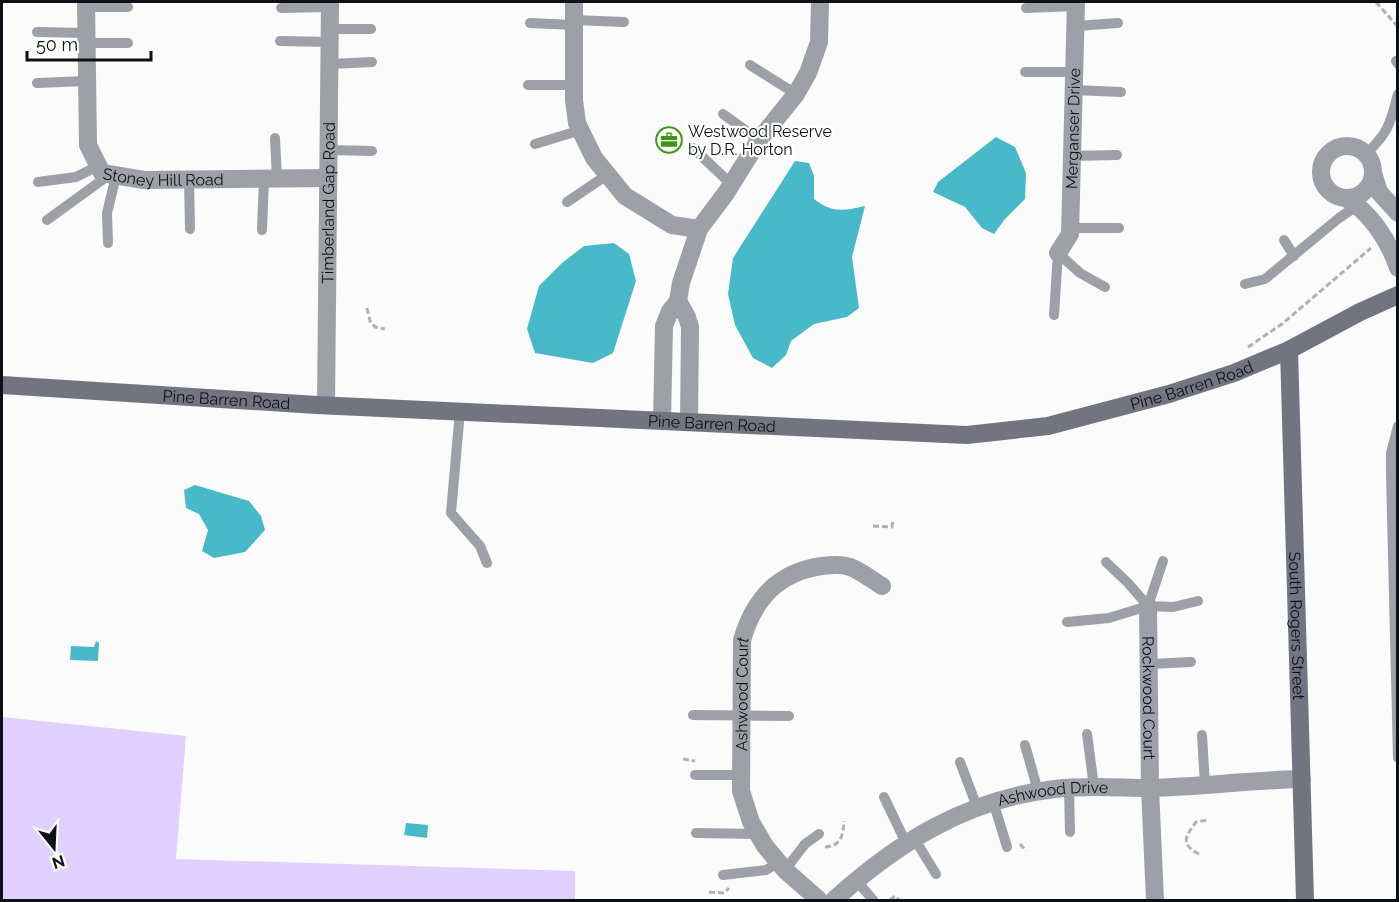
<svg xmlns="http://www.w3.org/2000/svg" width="1399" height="902" viewBox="0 0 1399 902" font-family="Raleway,sans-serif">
<rect width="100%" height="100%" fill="#fbfbfb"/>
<path fill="#dfd0fe" d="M2,717L186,736L176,859L575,871V900H2Z"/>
<path fill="#48b9c8" d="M996,137L1015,147L1026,173L1025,199L1005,219L994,234L982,228L965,207L933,192L938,182Z
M795,161L809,163L814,176V199C832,213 843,211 865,206L852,257L859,308L847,317L814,324L791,341L786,355L772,368L753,358L735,325L728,294L733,258Z
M614,243L629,254L636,281L613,353L593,363L535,353L527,329L539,286L562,263L584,246Z
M195,485L249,501L261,516L265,530L245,552L214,558L202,551L208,530L199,514L186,508L184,490Z
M96,641L99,643L98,661L70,660L71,646L94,647Z
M406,823L428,825L427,838L404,835Z"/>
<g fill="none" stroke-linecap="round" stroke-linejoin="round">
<path stroke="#b0b1b3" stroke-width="3" stroke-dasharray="6 3" stroke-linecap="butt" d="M1376,2L1398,27
M367,308L370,321L375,327L385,329
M1248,347L1282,324L1371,248
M873,526L892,527L893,520
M683,759L695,761
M1020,844L1026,851
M825,847C841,846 843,836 844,821
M1199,854C1180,844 1185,837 1196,822L1208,820
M709,892L724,893L729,888
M890,900L895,896L899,900"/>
<path stroke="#9ea0a8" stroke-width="10" d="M86,7H128
M281,8L330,7
M1026,8L1076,6
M574,20L624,22
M530,23L574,25
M1076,26L1118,23
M330,29H371
M37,32L86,33
M280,41L330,42
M87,43H128
M1396,61L1398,64
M330,64L372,62
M750,65L796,94
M1025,72H1075
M37,83L87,81
M528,85H574
M1074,90L1121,92
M723,114L759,140
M275,138L277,179
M535,144L581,130
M693,148L731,184
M329,150L372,151
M1366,154C1389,132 1390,124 1398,94
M1072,156L1117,155
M189,180L190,229
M38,182L76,177L98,166
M567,202L607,175
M47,220L109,175
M1070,228H1119
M262,230L264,179
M1284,240L1294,256
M108,243L107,213L116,176
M1058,253L1080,273L1105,287
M1245,284L1265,279L1339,218L1358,205
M1054,315L1058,253
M460,411L451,513L480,546L487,563
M1398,426L1391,453V475L1398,758
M1106,562L1128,583L1148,606
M1148,606L1163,561
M1067,622L1109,618L1148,606L1173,607L1198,601
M1150,664L1191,662
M693,715L789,716
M1087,734L1094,787
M1202,735L1205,785
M1025,745L1038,791
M960,762L977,807
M695,775H741
M1069,788L1070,832
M884,797L906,843
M993,801L1007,847
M696,833L758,834
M914,838L936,874
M785,870L805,844L819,834
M723,875L766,870L778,863
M856,880L873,900"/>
<g stroke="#9ea0a8" stroke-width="18">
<path id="s1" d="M86,2L88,145L102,173L144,180L328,178"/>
<path d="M574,2V100L577,123L594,158L625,196L672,225L699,229"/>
<circle cx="1347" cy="172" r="26"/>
<path d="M1373,173L1379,192L1398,213"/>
<path d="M1346,198C1371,213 1389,241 1398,268"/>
<path id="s2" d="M1058,253L1070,234L1076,2"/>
<path d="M678,301L687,317L690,327L689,422"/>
<path id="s3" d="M326,405L330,2"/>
<path d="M662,421L664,326L670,311L678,301L681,283L699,229L726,193L759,140L796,94L808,73L819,42L820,2"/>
<path id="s4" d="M1148,606L1150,788L1155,900"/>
<path id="s5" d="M819,900L785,870L765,846L751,822L741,791L742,640C754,599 778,572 822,566C830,565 842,564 850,567C861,571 872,580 882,586"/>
<path id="s6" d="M834,900C898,842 967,799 1055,789C1087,785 1119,788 1151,788C1201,787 1251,780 1302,779"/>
</g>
<g stroke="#72747f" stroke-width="18">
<path id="s7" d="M1289,350L1305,900"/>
<path id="s8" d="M2,385L317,405L967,435L1048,426L1169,394L1234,373L1289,350L1360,312L1398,295"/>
</g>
</g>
<defs>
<g id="office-ring" transform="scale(1.35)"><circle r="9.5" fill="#fff" stroke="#3e9712" stroke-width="1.5"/><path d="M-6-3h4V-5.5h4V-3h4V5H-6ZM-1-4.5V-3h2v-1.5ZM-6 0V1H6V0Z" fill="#3e9712"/></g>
</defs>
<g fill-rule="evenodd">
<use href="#office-ring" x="669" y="140"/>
</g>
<g text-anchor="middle" stroke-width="4.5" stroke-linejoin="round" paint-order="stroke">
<g font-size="16" fill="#0d1117" stroke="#fff">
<text dy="6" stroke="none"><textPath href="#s2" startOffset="128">Merganser Drive</textPath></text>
<text dy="6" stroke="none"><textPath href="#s1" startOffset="236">Stoney Hill Road</textPath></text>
<text dy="6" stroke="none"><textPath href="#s3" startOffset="202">Timberland Gap Road</textPath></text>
<text dy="6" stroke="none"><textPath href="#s8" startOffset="1197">Pine Barren Road</textPath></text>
<text dy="6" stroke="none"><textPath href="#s8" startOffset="225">Pine Barren Road</textPath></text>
<text dy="6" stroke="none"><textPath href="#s8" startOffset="711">Pine Barren Road</textPath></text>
<text dy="6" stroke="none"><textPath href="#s7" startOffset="276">South Rogers Street</textPath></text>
<text dy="6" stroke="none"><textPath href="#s5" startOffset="234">Ashwood Court</textPath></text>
<text dy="6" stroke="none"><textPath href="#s4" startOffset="92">Rockwood Court</textPath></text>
<text dy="6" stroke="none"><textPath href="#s6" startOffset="249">Ashwood Drive</textPath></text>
</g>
<g font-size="16" fill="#0d1117" stroke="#fff" text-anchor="start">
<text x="688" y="137">Westwood Reserve<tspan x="688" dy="18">by D.R. Horton</tspan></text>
</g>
</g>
<rect width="1399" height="902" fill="none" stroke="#0d1117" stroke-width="6"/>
<g transform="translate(54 848) rotate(162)" stroke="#ffffff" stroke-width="4.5" paint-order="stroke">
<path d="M0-4.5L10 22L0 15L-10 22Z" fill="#0d1117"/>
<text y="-9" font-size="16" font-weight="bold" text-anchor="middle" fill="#0d1117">N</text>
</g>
<path d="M27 51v9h124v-9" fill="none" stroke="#0d1117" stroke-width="3"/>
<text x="36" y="51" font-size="18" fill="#0d1117" stroke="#ffffff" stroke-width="4.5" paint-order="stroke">50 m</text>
</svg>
